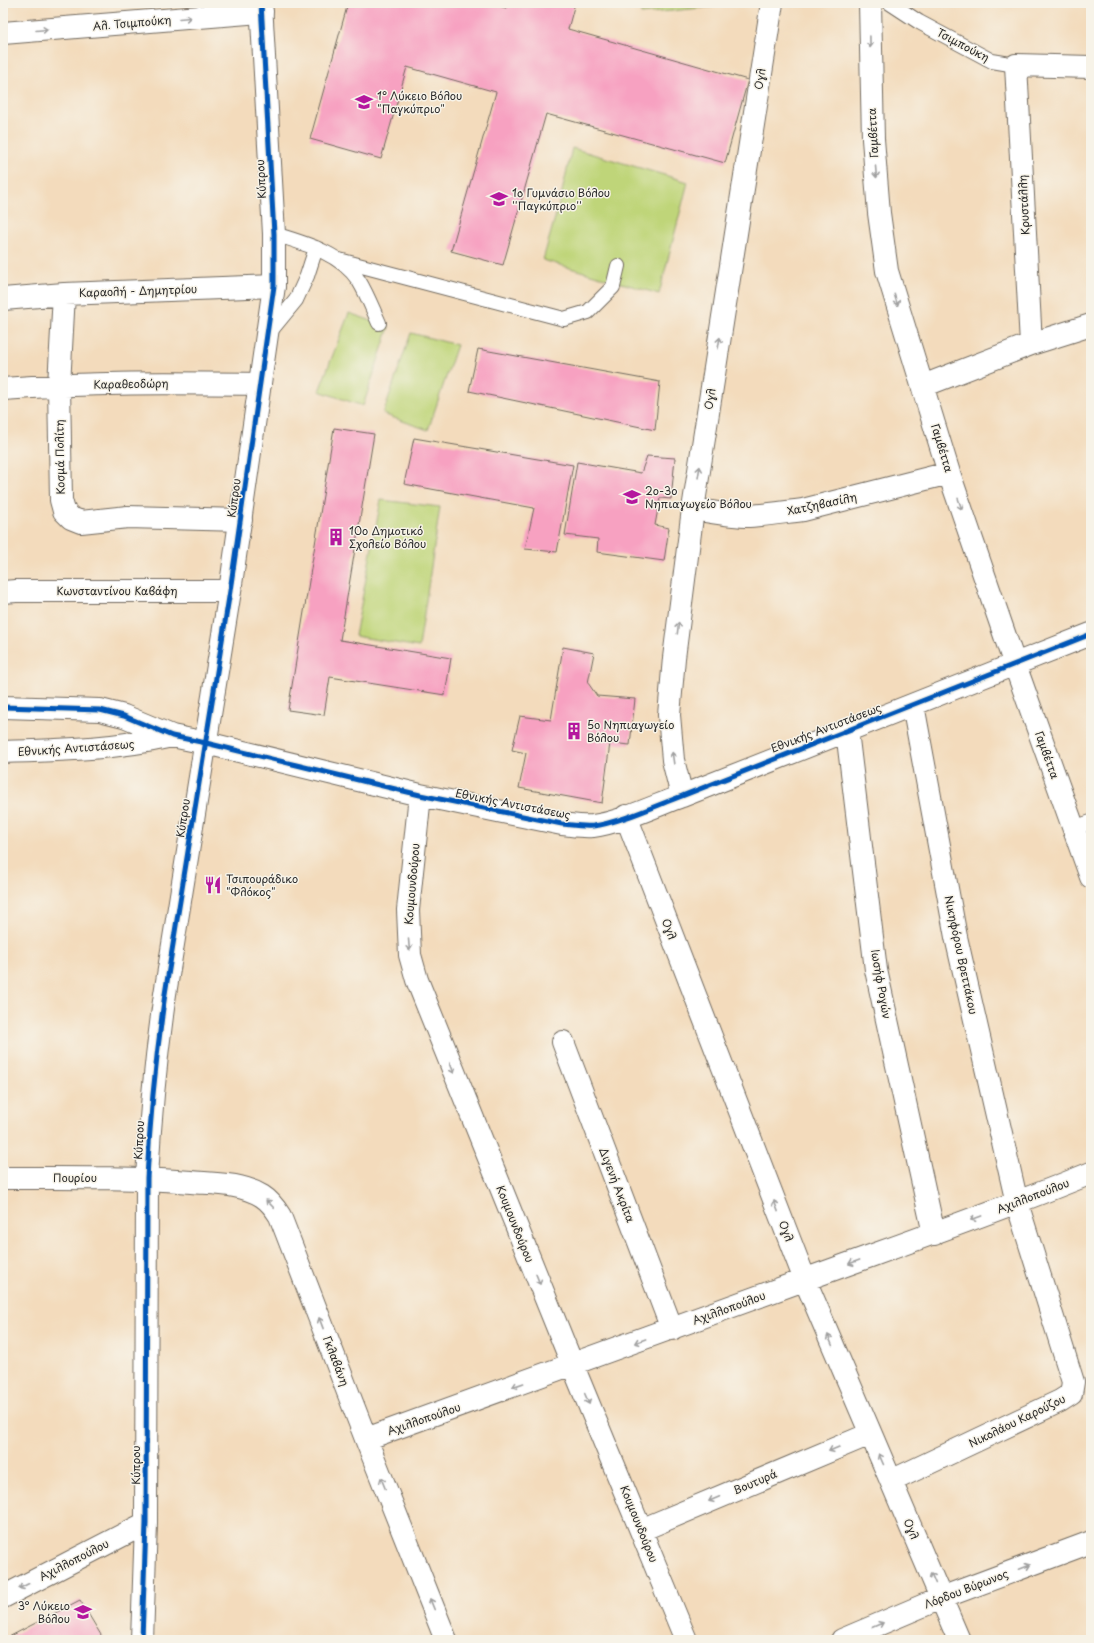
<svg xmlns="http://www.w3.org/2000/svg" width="1094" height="1643" viewBox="0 0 1094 1643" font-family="'Playpen Sans',sans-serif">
<rect width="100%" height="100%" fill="#f7f3e8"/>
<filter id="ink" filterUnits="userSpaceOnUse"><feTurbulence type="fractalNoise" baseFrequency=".025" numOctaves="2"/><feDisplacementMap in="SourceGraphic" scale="8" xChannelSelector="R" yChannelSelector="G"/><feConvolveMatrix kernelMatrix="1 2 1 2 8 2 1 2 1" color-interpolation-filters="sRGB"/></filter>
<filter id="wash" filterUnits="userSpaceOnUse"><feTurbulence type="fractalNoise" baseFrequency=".012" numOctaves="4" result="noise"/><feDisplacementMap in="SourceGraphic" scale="16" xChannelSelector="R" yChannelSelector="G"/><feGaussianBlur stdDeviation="0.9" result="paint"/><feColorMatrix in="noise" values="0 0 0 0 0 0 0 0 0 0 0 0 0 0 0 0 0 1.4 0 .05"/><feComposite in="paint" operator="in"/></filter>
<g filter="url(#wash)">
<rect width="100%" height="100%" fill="#f3dbbc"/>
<path fill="#bfd579" stroke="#758052" d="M641,3H740V4L641,14Z
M572,148L688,182L659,294L543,260L560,200Z
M349,313L389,327L363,406L319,391Z
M411,333L457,345L428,430L383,414Z
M381,500L440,507L419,647L355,636Z"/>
<g id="blocks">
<path fill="#f7a1c1" d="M348,3H487L506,8L507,3H575L568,29L748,80L725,163L546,114L503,265L451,251L496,92L407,67L381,159L310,139Z
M478,349L660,382L655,430L469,391Z
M334,428L374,434L340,640L451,658L445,695L330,677L324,715L288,710Z
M414,438L573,465L557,552L525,549L534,508L404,484Z
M647,456L675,458L671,499L660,498L655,525L669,528L664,561L597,552L598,539L565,535L577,462L641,473Z
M563,647L594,653L588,683L597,696L635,699L630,745L610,743L602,803L519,788L526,753L512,750L520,716L551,720Z
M80,1600L104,1640H3Z"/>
</g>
</g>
<g filter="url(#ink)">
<use href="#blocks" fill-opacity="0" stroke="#71695e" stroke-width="1"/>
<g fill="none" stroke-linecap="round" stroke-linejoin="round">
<g stroke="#71695e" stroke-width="16">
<path id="service" d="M890,3L919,22L992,61L1016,65
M274,234C304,243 341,253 359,281C367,294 373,310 379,323
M339,260L564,319L588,312L613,287L618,266
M268,334L296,300L307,276L316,248
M1073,828L1091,822"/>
</g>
<g stroke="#71695e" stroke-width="24">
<path id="minor" d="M870,3L873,139L879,213L887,271L949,473L1015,665L1091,877
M3,33L262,12
M64,294L59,385L61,500L64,511L71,518L81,522L128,517L241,520
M3,299L64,294L274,286
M1031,344L1016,65L1091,67
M923,386L1031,344L1091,325
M3,389C89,382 174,383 260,384
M693,509C712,512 731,516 749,516C767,515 785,512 803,510L949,473
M3,592L16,591H230
M3,707L100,710L124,716L172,736L206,743L420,795L562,824C572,825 582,827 593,826C619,823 657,805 682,796L1091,634
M847,731L876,970L934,1234
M3,752C61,750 115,749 172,736
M420,795L408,910L410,955L417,980L573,1366L686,1640
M682,796L673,760L669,715L674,658L693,509L772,3
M626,816L805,1280L959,1640
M563,1042L672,1329
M3,1178C66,1178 128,1177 191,1182C215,1184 241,1183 262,1196C270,1201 275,1208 280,1216L366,1439L446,1640
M366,1439C512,1387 658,1334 804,1280C900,1245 996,1212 1091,1173
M891,1481L1060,1401L1071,1394L1073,1382L1017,1203L956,937L913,705
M641,1530L870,1434
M842,1640L941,1598L1091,1542"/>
</g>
<g stroke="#71695e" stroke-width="24">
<path id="tertiary" d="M3,1597L146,1523
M142,1640L146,1523L147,1178C150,1117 156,1056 165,994L230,591L274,286V234L261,3"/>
</g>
<use href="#service" stroke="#fff" stroke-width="14"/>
<use href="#minor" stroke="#fff" stroke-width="22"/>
<use href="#tertiary" stroke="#fff" stroke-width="22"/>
<g stroke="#f7f3e8" stroke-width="8">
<path id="cycleway" d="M3,707L100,710L124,716L172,736L206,743L420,795L562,824C572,825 582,827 593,826C619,823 657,805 682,796L1091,634
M142,1640L146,1523L147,1178C150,1117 156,1056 165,994L230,591L274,286V234L261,3"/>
</g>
<use href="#cycleway" stroke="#0057b8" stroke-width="5"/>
</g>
<defs><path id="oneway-shaft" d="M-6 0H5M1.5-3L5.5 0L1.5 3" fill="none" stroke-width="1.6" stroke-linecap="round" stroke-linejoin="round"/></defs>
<g stroke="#a0a0a0">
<use href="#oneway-shaft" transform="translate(185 18) rotate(-5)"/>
<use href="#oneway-shaft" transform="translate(42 30) rotate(-5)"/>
<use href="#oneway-shaft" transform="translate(870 42) rotate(89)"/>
<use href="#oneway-shaft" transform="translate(876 172) rotate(85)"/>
<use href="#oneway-shaft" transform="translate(896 300) rotate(73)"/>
<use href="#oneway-shaft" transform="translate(719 343) rotate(-81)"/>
<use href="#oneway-shaft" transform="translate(699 472) rotate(-81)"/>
<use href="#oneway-shaft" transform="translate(960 504) rotate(71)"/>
<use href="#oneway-shaft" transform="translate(678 628) rotate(-83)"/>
<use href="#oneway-shaft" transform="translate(673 758) rotate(-98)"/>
<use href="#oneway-shaft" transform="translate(409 945) rotate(85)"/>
<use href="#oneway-shaft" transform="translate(452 1068) rotate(68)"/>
<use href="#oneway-shaft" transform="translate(270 1204) rotate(-134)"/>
<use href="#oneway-shaft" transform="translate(776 1206) rotate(-111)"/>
<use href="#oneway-shaft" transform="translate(976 1218) rotate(160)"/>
<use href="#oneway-shaft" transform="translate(854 1262) rotate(160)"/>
<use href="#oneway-shaft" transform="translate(538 1279) rotate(68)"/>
<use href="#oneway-shaft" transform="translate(321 1323) rotate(-111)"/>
<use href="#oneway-shaft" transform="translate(830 1340) rotate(-113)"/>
<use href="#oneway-shaft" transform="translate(640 1341) rotate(160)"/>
<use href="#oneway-shaft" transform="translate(518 1385) rotate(161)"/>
<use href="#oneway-shaft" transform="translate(587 1399) rotate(67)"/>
<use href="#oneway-shaft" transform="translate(834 1449) rotate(157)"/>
<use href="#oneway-shaft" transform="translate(881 1459) rotate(-114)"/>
<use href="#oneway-shaft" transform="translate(383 1483) rotate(-112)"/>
<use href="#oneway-shaft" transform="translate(714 1499) rotate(157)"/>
<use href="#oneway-shaft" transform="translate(1025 1567) rotate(-21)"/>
<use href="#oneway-shaft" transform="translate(933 1578) rotate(-113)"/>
<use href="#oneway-shaft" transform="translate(24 1586) rotate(153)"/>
<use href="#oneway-shaft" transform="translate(432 1604) rotate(-112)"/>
<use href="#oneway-shaft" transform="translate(878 1625) rotate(-23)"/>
</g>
</g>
<defs>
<g id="school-bare" transform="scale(1.38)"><path d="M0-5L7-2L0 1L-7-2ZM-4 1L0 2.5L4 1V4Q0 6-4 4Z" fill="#b5179e" stroke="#f7f3e8" stroke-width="2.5" paint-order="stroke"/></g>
<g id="building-bare" transform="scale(1.38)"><path d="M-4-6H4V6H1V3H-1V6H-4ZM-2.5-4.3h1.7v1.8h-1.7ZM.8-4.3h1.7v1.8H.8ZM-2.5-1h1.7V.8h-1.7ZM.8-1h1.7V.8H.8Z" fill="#b5179e" stroke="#f7f3e8" stroke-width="2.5" paint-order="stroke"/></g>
<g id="restaurant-bare" transform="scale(1.38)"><path d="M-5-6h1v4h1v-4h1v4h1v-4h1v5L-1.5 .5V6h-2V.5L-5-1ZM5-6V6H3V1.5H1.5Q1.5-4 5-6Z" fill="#b5179e" stroke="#f7f3e8" stroke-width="2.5" paint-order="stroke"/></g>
</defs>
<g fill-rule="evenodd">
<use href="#school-bare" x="364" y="102"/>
<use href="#school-bare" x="499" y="199"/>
<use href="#school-bare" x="632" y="497"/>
<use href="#building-bare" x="336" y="537"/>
<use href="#building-bare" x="574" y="731"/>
<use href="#restaurant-bare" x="213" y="885"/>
<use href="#school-bare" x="83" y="1612"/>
</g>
<g text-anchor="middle" stroke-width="3" stroke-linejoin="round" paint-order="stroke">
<g font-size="11" fill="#2b2b2b" stroke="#f7f3e8">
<text transform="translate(132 23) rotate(-5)" y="4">Αλ. Τσιμπούκη</text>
<text transform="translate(963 45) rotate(28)" y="4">Τσιμπούκη</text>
<text transform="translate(760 79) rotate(-81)" y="4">Ογλ</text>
<text transform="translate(873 133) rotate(-93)" y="4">Γαμβέττα</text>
<text transform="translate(261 179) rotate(-93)" y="4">Κύπρου</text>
<text transform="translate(1024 205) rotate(-93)" y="4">Κρυστάλλη</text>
<text transform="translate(138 291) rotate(-2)" y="4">Καραολή - Δημητρίου</text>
<text transform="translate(131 384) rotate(-1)" y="4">Καραθεοδώρη</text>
<text transform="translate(710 399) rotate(-81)" y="4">Ογλ</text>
<text transform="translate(942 448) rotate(73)" y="4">Γαμβέττα</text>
<text transform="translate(60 457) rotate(-91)" y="4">Κοσμά Πολίτη</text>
<text transform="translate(234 498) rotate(-82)" y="4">Κύπρου</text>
<text transform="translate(822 504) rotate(-12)" y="4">Χατζηβασίλη</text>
<text x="117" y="595">Κωνσταντίνου Καβάφη</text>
<text transform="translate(826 728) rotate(-21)" y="4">Εθνικής Αντιστάσεως</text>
<text transform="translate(76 748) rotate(-4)" y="4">Εθνικής Αντιστάσεως</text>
<text transform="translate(1047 755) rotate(70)" y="4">Γαμβέττα</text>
<text transform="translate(513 804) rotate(11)" y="4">Εθνικής Αντιστάσεως</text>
<text transform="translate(183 818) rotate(-81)" y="4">Κύπρου</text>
<text transform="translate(412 884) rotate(-85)" y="4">Κουμουνδούρου</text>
<text transform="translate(669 929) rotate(69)" y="4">Ογλ</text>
<text transform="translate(961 955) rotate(78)" y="4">Νικηφόρου Βρεττάκου</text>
<text transform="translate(881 984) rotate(80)" y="4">Ιωσήφ Ρογών</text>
<text transform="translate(139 1140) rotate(-87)" y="4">Κύπρου</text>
<text x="75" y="1182">Πουρίου</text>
<text transform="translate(617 1185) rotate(69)" y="4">Διγενή Ακρίτα</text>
<text transform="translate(1033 1196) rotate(-21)" y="4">Αχιλλοπούλου</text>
<text transform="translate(515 1224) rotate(68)" y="4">Κουμουνδούρου</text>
<text transform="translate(786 1231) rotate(69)" y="4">Ογλ</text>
<text transform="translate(729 1308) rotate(-20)" y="4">Αχιλλοπούλου</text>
<text transform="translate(336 1361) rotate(69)" y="4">Γκλαβάνη</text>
<text transform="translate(424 1419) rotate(-19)" y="4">Αχιλλοπούλου</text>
<text transform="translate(1017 1421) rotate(-26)" y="4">Νικολάου Καρούζου</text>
<text transform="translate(136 1465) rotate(-90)" y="4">Κύπρου</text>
<text transform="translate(755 1482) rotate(-23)" y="4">Βουτυρά</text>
<text transform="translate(639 1524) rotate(68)" y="4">Κουμουνδούρου</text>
<text transform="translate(911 1529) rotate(67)" y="4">Ογλ</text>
<text transform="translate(74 1560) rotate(-27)" y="4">Αχιλλοπούλου</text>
<text transform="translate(966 1589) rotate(-21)" y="4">Λόρδου Βύρωνος</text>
</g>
<g font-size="11" fill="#2b2b2b" stroke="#f7f3e8" text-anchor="start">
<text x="377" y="100">1° Λύκειο Βόλου<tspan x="377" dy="13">"Παγκύπριο"</tspan></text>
<text x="512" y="197">1ο Γυμνάσιο Βόλου<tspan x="512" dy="13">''Παγκύπριο''</tspan></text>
<text x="645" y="495">2ο-3ο<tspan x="645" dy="13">Νηπιαγωγείο Βόλου</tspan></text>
<text x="349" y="535">10ο Δημοτικό<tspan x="349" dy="13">Σχολείο Βόλου</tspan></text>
<text x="587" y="729">5ο Νηπιαγωγείο<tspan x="587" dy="13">Βόλου</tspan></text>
<text x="226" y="883">Τσιπουράδικο<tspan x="226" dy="13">"Φλόκος"</tspan></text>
<text x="70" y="1610" text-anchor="end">3° Λύκειο<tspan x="70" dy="13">Βόλου</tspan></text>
</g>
</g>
<rect width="1094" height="1643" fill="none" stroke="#f7f3e8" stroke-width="16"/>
</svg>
